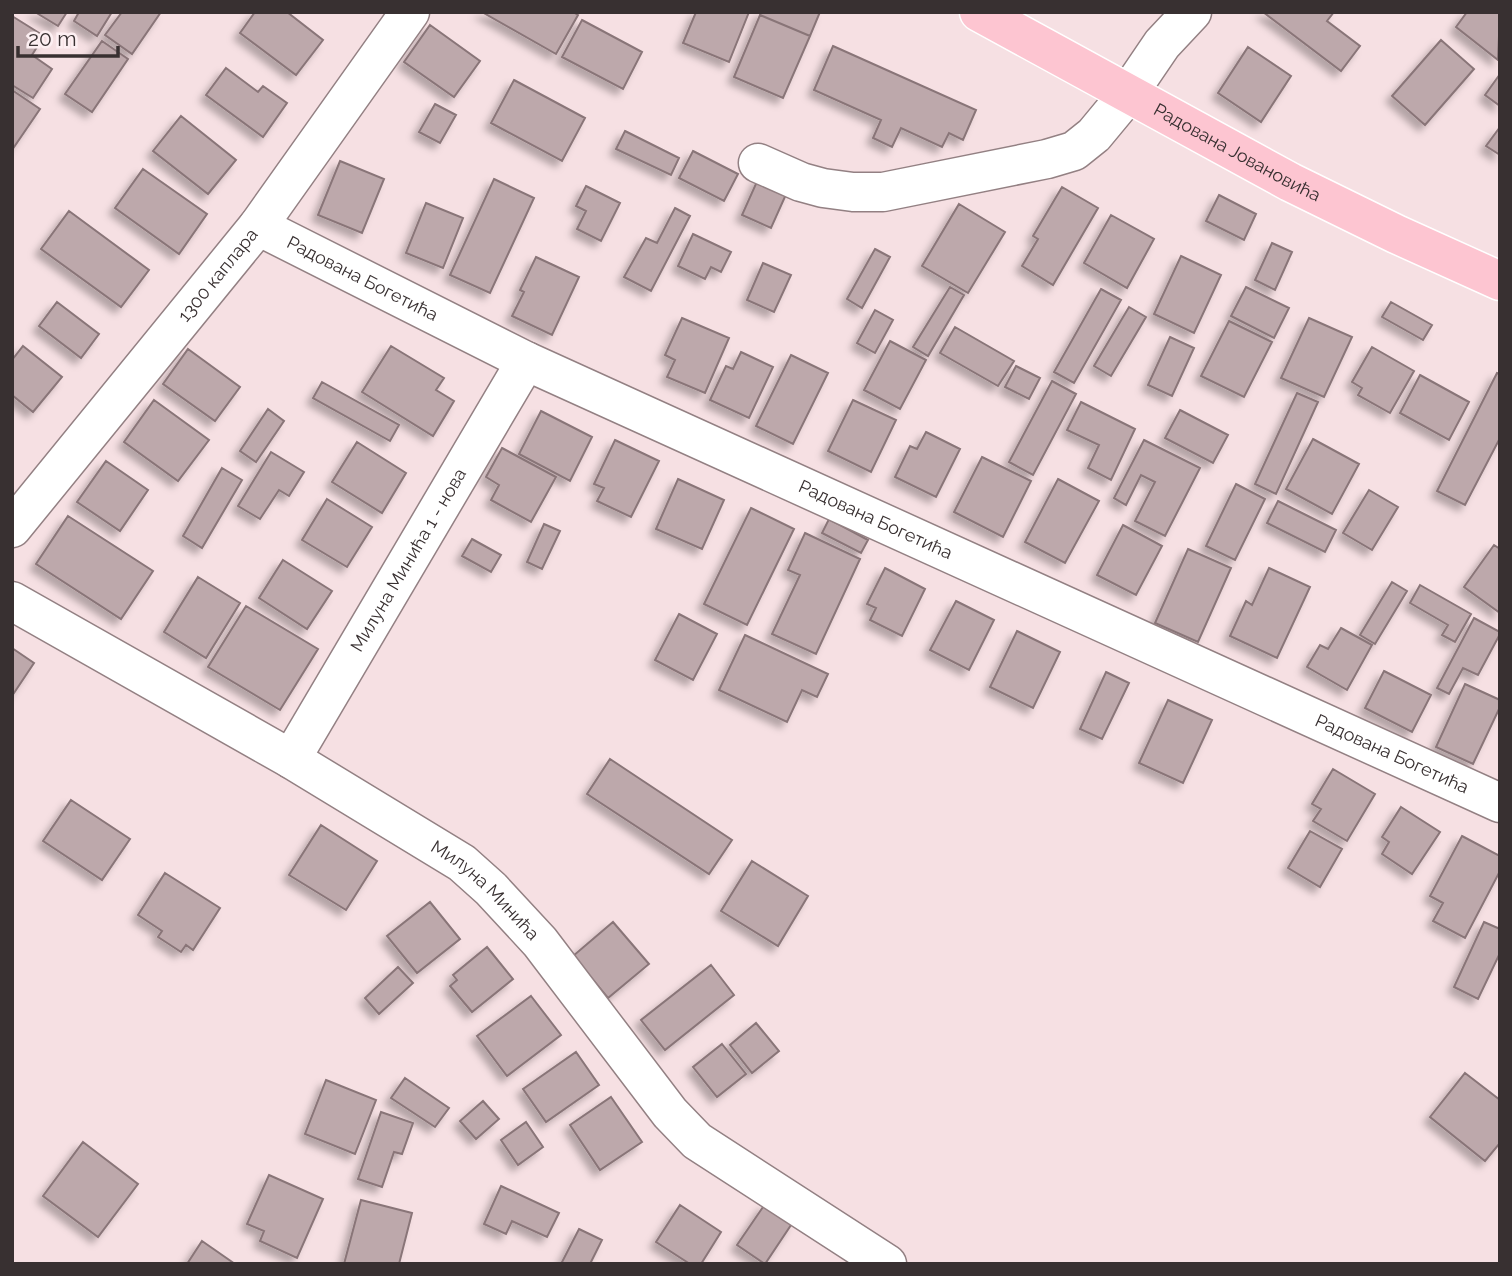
<svg xmlns="http://www.w3.org/2000/svg" width="1512" height="1276" viewBox="0 0 1512 1276" font-family="Raleway,sans-serif">
<defs>
<filter id="shadow"><feDropShadow dx="-6" dy="6" stdDeviation="3.5" flood-color="#0004"/></filter>
</defs>
<rect width="100%" height="100%" fill="#f6e0e3"/>
<path fill="#bda8ab" stroke="#897578" stroke-width="2" filter="url(#shadow)" d="M35,12H67L58,26Z
M79,12H112L97,36L74,21Z
M122,12H161L132,54L105,35Z
M255,12H287L323,40L296,75L240,33Z
M482,12H573L578,15L556,54Z
M696,12H749L729,62L683,43Z
M761,12H820L810,36L760,15Z
M1263,12H1334L1327,21L1360,46L1341,71Z
M1467,12H1500L1498,60L1456,27Z
M760,15L810,36L783,98L734,77Z
M12,16L44,36L32,55L52,69L33,98L12,85Z
M582,20L642,52L623,89L562,57Z
M430,25L480,61L454,97L404,62Z
M1441,40L1474,69L1425,125L1392,96Z
M102,41L128,59L92,112L65,94Z
M833,46L976,110L963,140L949,133L942,147L901,128L892,147L873,138L881,120L814,90Z
M1248,47L1291,76L1261,122L1218,93Z
M226,68L258,92L263,86L287,103L263,137L206,95Z
M1500,74V106L1485,95Z
M514,80L585,118L562,161L491,123Z
M12,90L40,109L12,150Z
M435,104L456,115L440,143L419,132Z
M181,116L236,160L208,194L153,151Z
M1500,127V155L1486,146Z
M625,131L679,158L671,175L616,149Z
M693,151L738,174L724,201L679,178Z
M340,161L384,179L362,233L318,215Z
M143,169L207,214L179,254L115,208Z
M759,177L788,190L771,228L742,215Z
M494,179L534,198L490,293L450,275Z
M586,186L620,203L601,241L577,229L586,211L576,206Z
M1062,187L1098,208L1053,285L1022,266L1038,239L1033,236Z
M1219,195L1256,214L1244,240L1206,221Z
M426,203L463,218L443,268L406,253Z
M959,204L1005,232L968,293L922,266Z
M675,208L690,216L651,291L624,277L646,238L657,243Z
M69,211L149,270L121,307L41,249Z
M1111,215L1154,239L1127,288L1084,263Z
M693,234L731,252L721,272L711,267L705,279L678,266Z
M1272,243L1292,252L1275,290L1255,280Z
M875,249L890,257L862,308L847,299Z
M1181,256L1221,275L1194,333L1154,314Z
M536,257L579,277L552,335L512,316L524,292L520,290Z
M763,263L791,275L774,312L747,300Z
M950,287L964,295L928,356L913,347Z
M1246,287L1289,308L1274,338L1231,316Z
M1101,289L1121,300L1074,383L1054,372Z
M57,302L99,334L81,358L39,326Z
M1391,302L1432,325L1423,340L1382,317Z
M1129,307L1146,317L1111,376L1094,366Z
M875,310L893,320L875,353L857,343Z
M682,318L729,338L705,393L667,377L675,360L665,355Z
M1309,318L1352,337L1324,397L1281,378Z
M1229,321L1272,342L1244,397L1201,376Z
M955,327L1014,361L998,386L940,353Z
M1170,337L1194,348L1172,396L1148,385Z
M890,341L926,360L900,409L864,390Z
M23,346L62,377L33,412L12,395V360Z
M391,346L444,378L436,390L454,401L433,436L362,392Z
M1372,347L1414,371L1390,413L1358,395L1362,388L1352,382Z
M188,349L240,387L215,421L163,384Z
M741,352L773,367L749,418L710,400L726,366L733,369Z
M791,355L828,373L793,444L756,426Z
M1016,366L1040,378L1029,399L1005,387Z
M1497,373L1500,374V438L1465,505L1437,491Z
M1420,375L1469,402L1449,440L1400,413Z
M1052,381L1076,394L1033,475L1009,462Z
M322,382L399,425L390,441L313,398Z
M1297,393L1318,402L1276,494L1255,484Z
M154,400L209,440L178,481L124,442Z
M853,400L896,420L871,472L828,451Z
M1081,402L1135,429L1111,480L1088,468L1099,445L1067,430Z
M268,409L284,421L256,462L240,451Z
M1180,410L1228,435L1213,463L1165,438Z
M541,411L592,437L570,481L519,454Z
M926,432L960,449L936,497L895,477L910,446L917,449Z
M1313,439L1359,464L1332,514L1286,489Z
M615,440L659,461L631,517L597,501L604,488L594,484Z
M1144,440L1200,468L1165,536L1135,521L1155,482L1141,475L1126,505L1114,498Z
M357,442L406,473L382,513L332,482Z
M502,448L556,477L531,522L491,500L499,485L486,477Z
M271,452L304,472L289,496L279,490L260,519L238,506Z
M982,457L1031,481L1003,537L954,512Z
M106,461L148,490L120,531L77,502Z
M222,468L242,480L202,548L183,536Z
M678,479L724,500L702,549L656,529Z
M1058,479L1099,501L1065,563L1025,542Z
M1236,484L1265,499L1235,560L1206,546Z
M1369,490L1398,507L1372,550L1343,533Z
M327,499L372,527L347,567L302,540Z
M1278,501L1336,530L1325,552L1267,523Z
M751,508L794,529L747,625L704,604Z
M68,516L153,571L121,619L36,564Z
M829,519L868,540L861,553L822,533Z
M544,524L560,531L542,569L527,562Z
M1123,525L1162,546L1136,595L1097,575Z
M805,533L860,559L816,654L772,634L800,575L788,570Z
M472,539L501,555L491,572L462,556Z
M1494,545L1500,549V613L1464,587Z
M1188,549L1231,568L1198,642L1155,623Z
M283,560L332,591L307,629L259,598Z
M885,568L925,589L902,636L870,620L876,608L867,604Z
M1269,568L1310,587L1277,658L1230,636L1246,601L1252,605Z
M198,577L240,603L206,658L164,632Z
M1392,582L1407,591L1375,644L1360,635Z
M1420,585L1471,614L1455,642L1442,635L1448,625L1410,603Z
M956,601L994,620L969,670L930,650Z
M246,606L318,649L280,710L208,667Z
M679,614L717,634L693,680L655,660Z
M1474,618L1500,632V634L1478,675L1463,668L1449,694L1437,688Z
M1341,628L1372,645L1347,690L1307,667L1320,645L1328,649Z
M1017,631L1060,652L1033,708L990,687Z
M745,635L828,674L817,697L802,690L787,722L719,690Z
M12,648L34,663L12,696Z
M1384,671L1431,695L1412,732L1365,708Z
M1106,672L1129,683L1102,739L1080,729Z
M1465,684L1500,700V707L1473,764L1436,747Z
M1168,700L1212,720L1183,783L1139,763Z
M610,759L732,840L709,874L587,794Z
M1333,769L1375,794L1347,841L1313,821L1321,809L1312,804Z
M71,800L130,839L102,880L43,841Z
M1401,807L1440,832L1412,874L1382,854L1389,842L1382,837Z
M321,825L377,861L346,910L289,875Z
M1310,831L1342,849L1320,887L1288,868Z
M1462,836L1500,856V871L1465,938L1433,921L1443,903L1430,896Z
M752,861L808,896L778,946L721,911Z
M165,873L220,908L193,950L186,945L181,952L158,937L162,931L138,915Z
M430,902L460,939L417,973L387,936Z
M613,922L649,964L608,998L573,956Z
M1484,922L1500,929V953L1478,999L1454,987Z
M487,947L513,979L472,1012L450,986L457,980L453,975Z
M711,965L734,995L665,1050L641,1020Z
M398,967L413,983L379,1014L365,998Z
M531,996L561,1035L507,1076L477,1036Z
M756,1023L779,1051L752,1073L730,1045Z
M722,1044L746,1074L717,1097L693,1067Z
M576,1052L599,1085L546,1122L523,1089Z
M1465,1073L1500,1100V1143L1485,1161L1430,1117Z
M405,1078L449,1108L435,1127L391,1098Z
M326,1080L376,1100L355,1154L305,1134Z
M611,1097L642,1142L600,1170L570,1125Z
M483,1101L499,1119L476,1139L460,1121Z
M381,1112L413,1123L402,1154L394,1152L382,1187L358,1179Z
M526,1122L543,1147L518,1165L501,1140Z
M83,1142L138,1184L98,1237L43,1196Z
M269,1175L323,1199L297,1258L260,1241L264,1231L247,1224Z
M501,1186L559,1213L547,1237L512,1221L506,1234L484,1224Z
M361,1200L412,1213L399,1264H344Z
M765,1204L793,1222L765,1264L737,1245Z
M680,1205L721,1232L701,1264H690L656,1242Z
M579,1229L602,1240L590,1264H561Z
M202,1241L235,1264H187Z"/>
<g fill="none" stroke-linecap="round" stroke-linejoin="round">
<g stroke="#938083" stroke-width="41">
<g id="minor">
<path d="M758,163L801,182L823,188L853,192H883L1047,159L1074,151L1094,135L1128,94L1162,44L1192,12"/>
<path id="s1" d="M258,226L526,361L1500,803"/>
<path id="s2" d="M12,528L258,226L410,12"/>
<path id="s3" d="M12,601L291,759L462,863L491,889L540,942L670,1113L697,1141L887,1264"/>
<path id="s4" d="M291,759L526,361"/>
</g>
</g>
<g stroke="#fff" stroke-width="41">
<g id="major">
<path id="s5" d="M979,12L1290,182L1396,234L1500,281"/>
</g>
</g>
<use href="#minor" stroke="#fff" stroke-width="38"/>
<use href="#major" stroke="#fdc5d1" stroke-width="38"/>
</g>
<g text-anchor="middle" stroke-width="7" stroke-linejoin="round" paint-order="stroke">
<g font-size="18" fill="#383031" stroke="#fdeff2">
<text dy="6" stroke="none"><textPath href="#s5" startOffset="294">Радована Јовановића</textPath></text>
<text dy="6" stroke="none"><textPath href="#s2" startOffset="326">1300 каплара</textPath></text>
<text dy="6" stroke="none"><textPath href="#s1" startOffset="117">Радована Богетића</textPath></text>
<text dy="6" stroke="none"><textPath href="#s1" startOffset="684">Радована Богетића</textPath></text>
<text dy="6" stroke="none"><textPath href="#s4" startOffset="231">Милуна Минића 1 - нова</textPath></text>
<text dy="6" stroke="none"><textPath href="#s1" startOffset="1251">Радована Богетића</textPath></text>
<text dy="6" stroke="none"><textPath href="#s3" startOffset="556">Милуна Минића</textPath></text>
</g>
</g>
<rect width="1512" height="1276" fill="none" stroke="#383031" stroke-width="28"/>
<path d="M18 46v10h100v-10" fill="none" stroke="#383031" stroke-width="3.5"/>
<text x="28" y="46" font-size="21" fill="#383031" stroke="#fdeff2" stroke-width="5" paint-order="stroke">20 m</text>
</svg>
